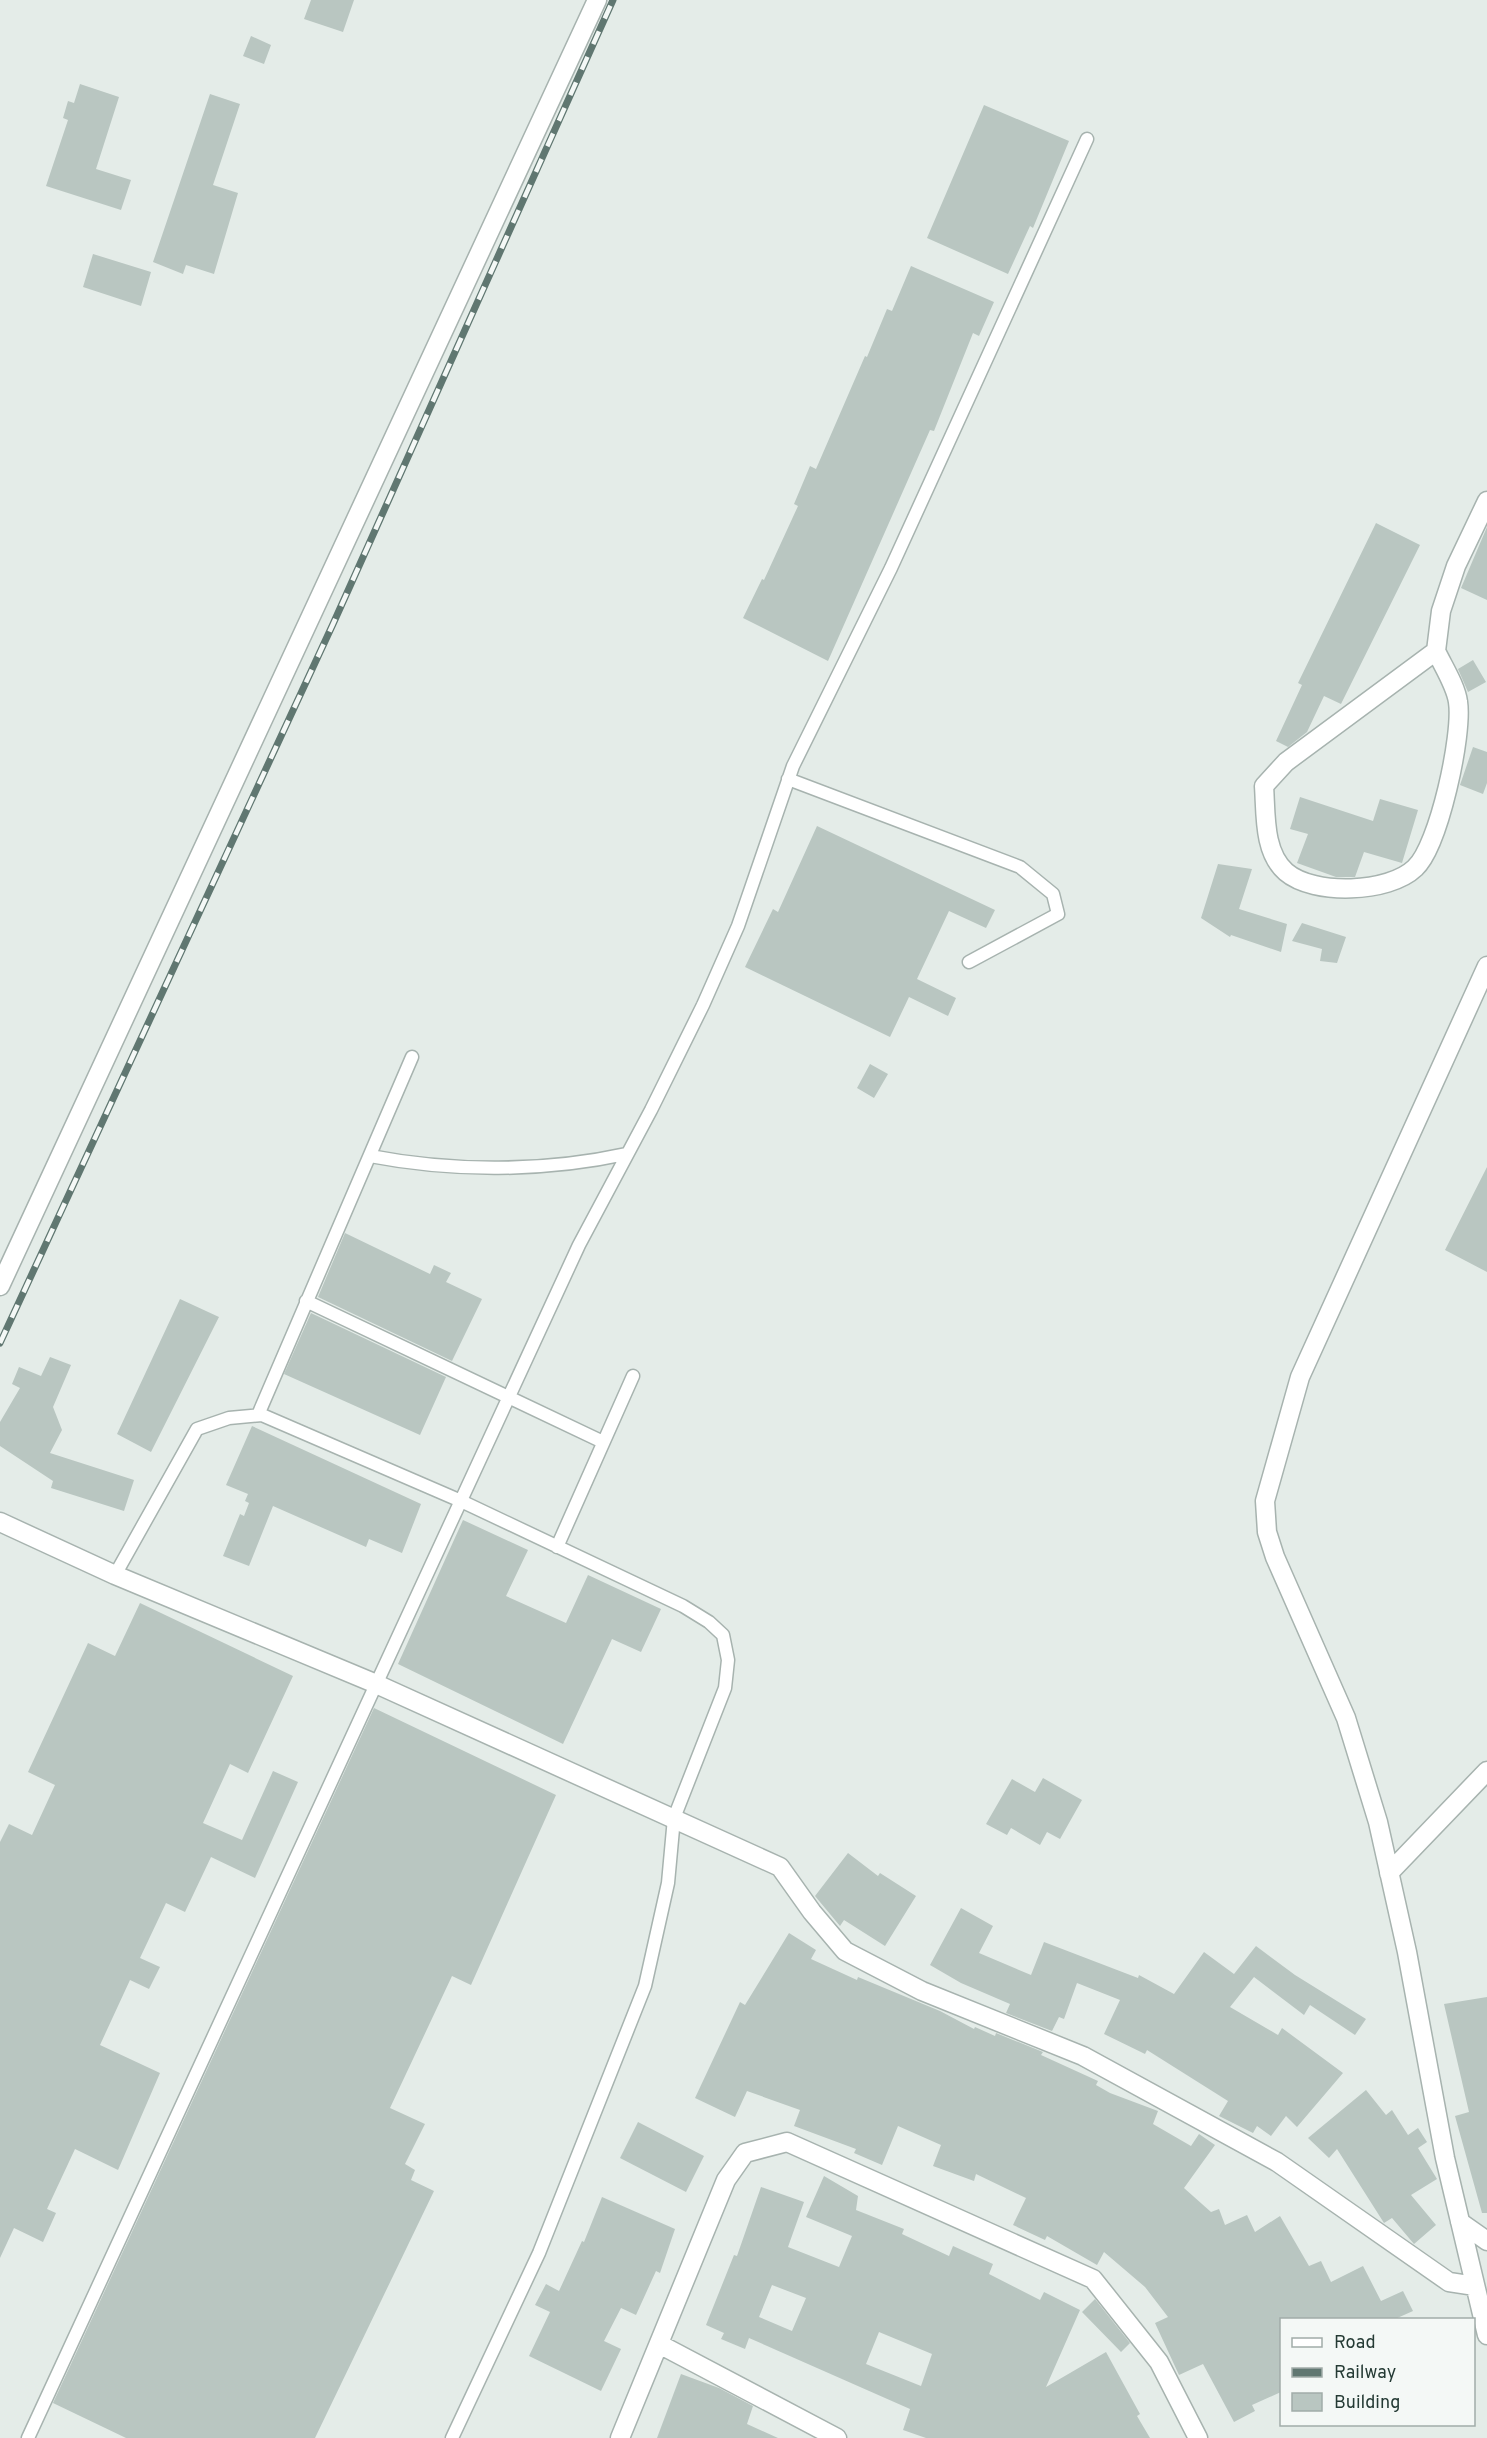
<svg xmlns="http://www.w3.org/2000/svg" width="1487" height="2438" viewBox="0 0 1487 2438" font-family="Overpass,sans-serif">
<rect width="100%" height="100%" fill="#e4ece8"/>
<path fill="#b9c6c1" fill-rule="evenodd" d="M311,0H354L343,32L304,19Z
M251,36L271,45L264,64L243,56Z
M80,84L119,97L96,169L131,180L121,210L46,186L68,120L63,118L68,101L74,103Z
M210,94L240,104L213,185L238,193L214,274L186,265L183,274L153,262Z
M984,105L1069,141L1033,228L1030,226L1008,274L927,238Z
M93,254L151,272L141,306L83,287Z
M911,266L994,302L979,336L973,333L934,431L930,430L828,661L743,618L762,579L764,580L798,506L794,504L810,466L816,469L865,356L867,357L887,309L892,311Z
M1376,523L1420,545L1341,704L1324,696L1307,732L1288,747L1276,741L1302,685L1298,683Z
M1487,527V600L1461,588Z
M1473,660L1486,682L1468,692L1458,669Z
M1473,747L1487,752V783L1483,794L1460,785Z
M1300,797L1373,821L1380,799L1418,810L1402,863L1364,852L1355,877H1336L1297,863L1308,834L1290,829Z
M817,826L995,910L986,928L949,911L917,979L956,998L948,1016L909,997L890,1037L745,967L773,909L778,912Z
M1218,864L1252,869L1239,909L1287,924L1281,952L1231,935L1230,937L1201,918Z
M1302,923L1346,937L1337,963L1320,961L1322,949L1292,941Z
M870,1064L888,1074L874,1098L857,1088Z
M1487,1167V1272L1445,1250Z
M345,1233L430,1274L434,1265L451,1273L446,1282L482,1299L452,1361L318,1297Z
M180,1299L219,1317L151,1452L117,1434Z
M311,1313L446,1377L420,1435L284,1374Z
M50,1357L71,1365L53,1407L62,1430L50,1453L134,1480L124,1511L51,1488L53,1481L0,1446V1422L20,1388L12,1384L19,1367L41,1376Z
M252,1426L421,1504L402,1553L369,1539L366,1547L273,1506L249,1566L223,1556L240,1514L244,1516L249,1503L245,1501L248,1494L226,1485Z
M463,1520L528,1550L506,1596L566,1623L588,1575L661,1609L641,1652L612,1639L563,1744L398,1664Z
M140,1603L293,1676L248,1773L230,1764L203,1823L242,1840L273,1771L298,1782L255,1878L211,1857L185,1912L166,1903L140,1958L160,1967L149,1989L130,1980L100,2045L160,2073L118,2170L75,2149L47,2209L56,2213L43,2242L14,2228L0,2258V1842L9,1824L32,1835L55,1785L28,1772L88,1643L115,1656Z
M374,1708L556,1795L471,1985L452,1976L390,2108L425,2124L405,2164L415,2170L411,2180L434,2191L315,2438H126L53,2403Z
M1043,1778L1082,1800L1060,1839L1047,1832L1040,1845L1011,1828L1007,1835L986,1824L1012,1779L1035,1792Z
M848,1853L878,1876L880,1873L916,1896L885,1946L844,1920L840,1926L815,1896Z
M961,1908L993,1926L979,1953L1031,1975L1044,1942L1138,1978L1139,1975L1174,1994L1204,1952L1234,1974L1256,1946L1295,1975L1366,2019L1355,2035L1310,2005L1304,2015L1254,1977L1230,2007L1278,2035L1282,2028L1343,2073L1297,2127L1286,2116L1271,2136L1257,2126L1253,2133L1219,2116L1228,2101L1147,2050L1145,2054L1104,2034L1120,2000L1077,1983L1064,2019L1059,2017L1052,2031L1006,2013L1010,2004L961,1983L930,1965Z
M789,1933L816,1950L811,1959L857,1980L858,1977L940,2011L974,2029L975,2027L995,2036L996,2033L1043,2052L1041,2055L1098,2081L1096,2085L1110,2093L1158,2111L1153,2124L1191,2146L1199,2134L1215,2145L1184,2188L1211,2212L1219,2209L1225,2225L1247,2215L1255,2232L1280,2216L1309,2266L1321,2261L1331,2282L1363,2266L1381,2301L1403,2291L1413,2311L1395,2319H1281V2392L1252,2405L1255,2411L1234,2422L1203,2364L1179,2375L1155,2323L1168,2317L1145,2287L1104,2252L1097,2265L1047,2236L1045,2240L1013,2225L1026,2198L976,2174L974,2181L933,2166L941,2145L898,2126L882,2165L854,2153L856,2149L794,2126L800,2110L747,2091L735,2117L695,2098L740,2002L745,2005Z
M1487,1997V2213H1482L1455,2116L1469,2112L1444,2004Z
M1366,2090L1386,2115L1392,2110L1408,2135L1418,2128L1427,2142L1418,2148L1437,2179L1411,2195L1436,2225L1414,2244L1392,2218L1384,2223L1337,2149L1329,2158L1308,2138Z
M638,2122L704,2156L686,2192L620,2158Z
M824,2176L858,2196L856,2210L904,2229L902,2234L949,2256L953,2246L993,2264L989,2274L1040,2300L1044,2292L1080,2310L1046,2387L1106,2352L1140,2414L1137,2416L1150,2438H926L903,2430L910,2409L749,2338L745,2349L721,2339L724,2333L706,2325L734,2255L737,2256L761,2187L804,2202L788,2247L839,2267L852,2236L806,2217ZM772,2285L806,2298L792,2331L759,2317ZM879,2332L932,2354L921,2386L866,2364Z
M602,2197L675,2229L660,2273L656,2271L636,2315L621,2308L604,2341L621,2349L601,2391L529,2356L550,2312L535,2305L546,2284L559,2291L582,2241L584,2242Z
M1095,2299L1130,2343L1121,2352L1082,2312Z
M681,2374L719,2388L753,2406L747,2424L778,2438H657Z"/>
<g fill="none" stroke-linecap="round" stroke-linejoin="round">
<g stroke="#a7b3af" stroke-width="15">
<path id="service" d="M788,779L1020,867L1053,894L1058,914L969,962
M370,1156C453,1172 544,1172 626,1154
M306,1301L603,1442
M258,1415L412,1057
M557,1547L633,1376
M115,1575L197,1429L229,1418L262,1415L461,1501L683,1606L709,1622L723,1635L728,1660L725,1688L674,1818L668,1883L645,1986L539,2253L452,2438
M28,2438L579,1245L651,1110L703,1005L738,926L793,766L891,568L1087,139"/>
</g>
<g stroke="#a7b3af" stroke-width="21">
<path id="minor" d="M1436,651C1443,666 1456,686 1458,702C1463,734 1439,846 1415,868C1389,893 1314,896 1286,872C1263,852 1266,813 1264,786L1286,762Z
M1436,651L1441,611L1456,566L1487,501
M1487,966L1300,1377L1265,1501L1267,1532L1275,1557L1346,1718L1378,1822L1407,1952L1445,2158L1487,2335
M0,1286L597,0
M0,1522L115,1575L374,1683L780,1867L812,1912L845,1951L922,1991L1083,2056L1277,2162L1449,2282L1475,2286
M1389,1873L1487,1771
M1460,2222L1487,2241
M659,2344L837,2438
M620,2438L726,2180L745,2153L787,2142L1093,2279L1159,2362L1198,2438"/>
</g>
<use href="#service" stroke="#fff" stroke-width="12"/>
<use href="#minor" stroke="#fff" stroke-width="18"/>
<g stroke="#607771" stroke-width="7">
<path id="rail" d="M0,1343L333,624L613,0"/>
</g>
<use href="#rail" stroke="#f4f8f6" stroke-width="4.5" stroke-dasharray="14" stroke-linecap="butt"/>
</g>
<rect x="1280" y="2318" width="195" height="108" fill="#f4f8f6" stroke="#a1aca9" stroke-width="1.5"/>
<rect x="1292" y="2338" width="30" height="9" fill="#ffffff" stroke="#a1aca9" stroke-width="1.5"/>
<text x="1334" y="2348" font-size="18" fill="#253b35">Road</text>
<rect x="1292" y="2368" width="30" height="9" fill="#607771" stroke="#a1aca9" stroke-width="1.5"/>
<text x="1334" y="2378" font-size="18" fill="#253b35">Railway</text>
<rect x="1292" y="2393" width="30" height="18" fill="#b9c6c1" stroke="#a1aca9" stroke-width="1.5"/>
<text x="1334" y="2408" font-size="18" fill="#253b35">Building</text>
</svg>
